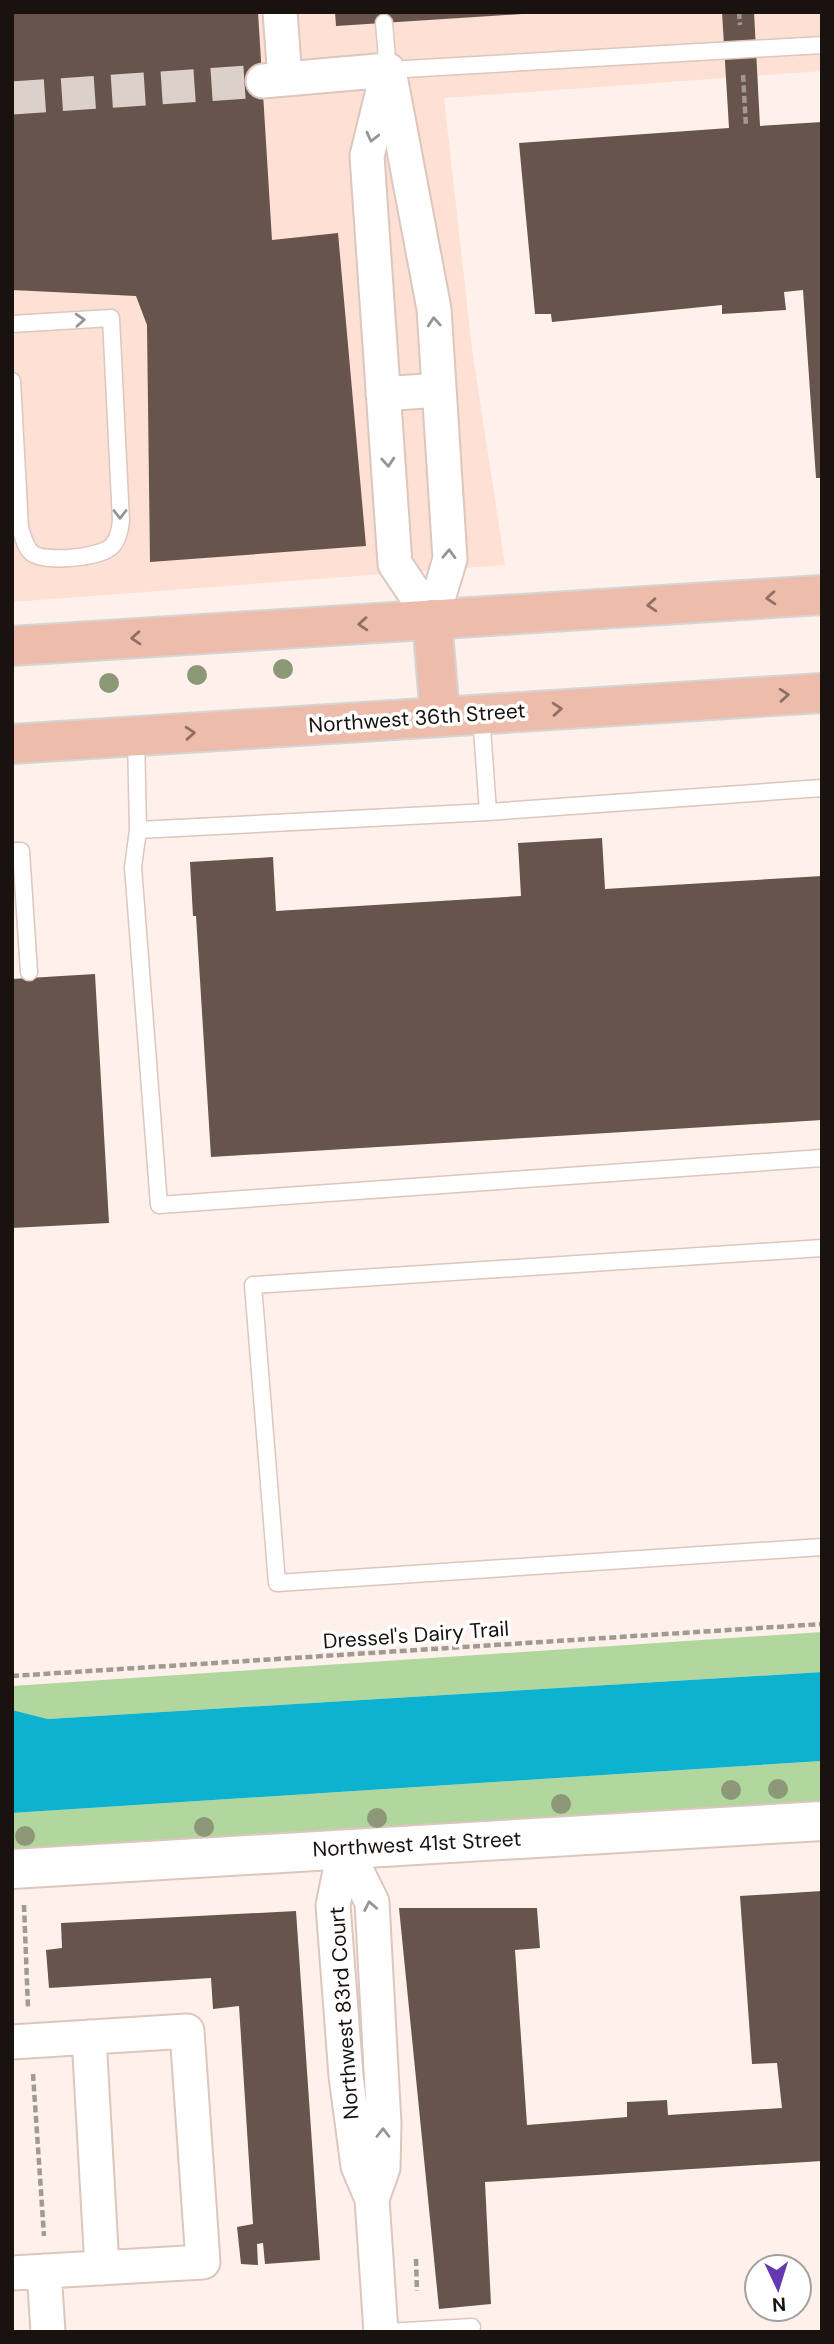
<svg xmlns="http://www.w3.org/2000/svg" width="834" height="2344" viewBox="0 0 834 2344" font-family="'DM Sans',sans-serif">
<rect width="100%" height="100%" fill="#fef1eb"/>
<path fill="#fee0d4" d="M12,12H822V71L444,98L472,349L505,565L12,602Z"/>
<path fill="#b1d69e" d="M822,1632V1672L48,1719L12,1710V1686Z
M822,1761V1808L12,1857V1813Z"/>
<path fill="#0db3ce" d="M822,1672V1761L12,1813V1710L48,1719Z"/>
<path fill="#67544d" d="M12,12H258L272,240L338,233L366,546L150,562L147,325L136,296L12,290Z
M335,12H522V14L336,26Z
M722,12H754L760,126L822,122V478H816L803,290L784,292L786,310L722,314V305L552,322L551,314H535L519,143L729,128Z
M602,838L605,889L822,876V1120L211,1157L196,916H193L190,862L273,857L276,911L521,896L518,843Z
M95,974L109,1223L12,1228V979Z
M822,1891V2161L485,2182L491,2304L439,2309L399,1908H537L540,1948L515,1950L527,2125L627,2117V2102L667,2100L668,2115L782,2108L777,2063L752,2064L740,1896Z
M296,1911L320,2260L265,2264L263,2243L257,2244L258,2265L241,2264L237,2227L253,2224L239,2006L213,2009L211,1978L49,1988L46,1950L62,1948L61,1923Z"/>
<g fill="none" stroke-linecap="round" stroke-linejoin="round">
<path stroke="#dcd0ca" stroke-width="33" stroke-dasharray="33 17" stroke-linecap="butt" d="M12,98L263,81"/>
<g stroke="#dcc6bd" stroke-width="19">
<path id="lane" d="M384,23L388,70L822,45
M12,324L111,318L121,521C120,530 118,540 112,546C100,558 45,563 32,553C25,547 23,536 20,528L12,381
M481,714L488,812
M136,736L138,830L133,867L159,1205L822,1158
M138,830L488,812L822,788
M12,851H21L29,972
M822,1248L253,1285L277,1583L822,1547
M388,2332L472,2327"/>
</g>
<g stroke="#dcc6bd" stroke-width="37">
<path id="street" d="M280,12L285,79
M388,70L367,156L395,564L432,619
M390,76L434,309L450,559L432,619
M263,81L388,70
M383,394L439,390
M345,1848L333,1905L346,2076L358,2166L372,2199L381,2332
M345,1848L372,1902L384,2124L383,2168L372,2199
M89,2037L102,2268
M12,2042L187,2031L203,2262L12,2273
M44,2271L48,2332"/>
</g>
<g stroke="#dcc6bd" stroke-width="42">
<path id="secondary" d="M12,1869L822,1821"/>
</g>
<g stroke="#d6d4d4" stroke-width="42">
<path id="primary" d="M432,619L440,717
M12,646L822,595
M12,744L822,693"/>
</g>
<path stroke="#a39893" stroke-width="4.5" stroke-dasharray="7 3.5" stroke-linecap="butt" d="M739,12L740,25
M743,75L746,127
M12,1676L822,1624
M24,1905L28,2008
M33,2074L44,2236
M416,2259L417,2291"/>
<use href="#lane" stroke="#fff" stroke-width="16"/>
<use href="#street" stroke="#fff" stroke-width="33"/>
<use href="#secondary" stroke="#fff" stroke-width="38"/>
<use href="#primary" stroke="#eebcab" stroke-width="38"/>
</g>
<g fill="#8c9878">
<circle cx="283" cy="669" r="10"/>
<circle cx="197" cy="675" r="10"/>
<circle cx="109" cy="683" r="10"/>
<circle cx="778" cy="1789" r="10"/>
<circle cx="731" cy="1790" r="10"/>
<circle cx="561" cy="1804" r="10"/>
<circle cx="377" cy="1818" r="10"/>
<circle cx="204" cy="1827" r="10"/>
<circle cx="25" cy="1836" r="10"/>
</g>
<defs><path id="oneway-chevron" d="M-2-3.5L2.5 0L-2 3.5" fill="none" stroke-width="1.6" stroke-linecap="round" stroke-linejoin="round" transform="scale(1.75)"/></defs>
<g stroke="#989493">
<use href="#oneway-chevron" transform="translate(372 137) rotate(104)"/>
<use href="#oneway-chevron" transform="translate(80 320) rotate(-3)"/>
<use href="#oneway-chevron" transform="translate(434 322) rotate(-94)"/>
<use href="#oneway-chevron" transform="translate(388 462) rotate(86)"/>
<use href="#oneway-chevron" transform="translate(120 514) rotate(90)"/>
<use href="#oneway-chevron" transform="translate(449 554) rotate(-88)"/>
<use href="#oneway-chevron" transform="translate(370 1906) rotate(-101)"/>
<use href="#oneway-chevron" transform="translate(383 2133) rotate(-90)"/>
</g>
<g stroke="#8e7065">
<use href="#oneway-chevron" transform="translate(771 598) rotate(176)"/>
<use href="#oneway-chevron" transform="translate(652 605) rotate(176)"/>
<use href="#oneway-chevron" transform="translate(363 624) rotate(176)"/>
<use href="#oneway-chevron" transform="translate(136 638) rotate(176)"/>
<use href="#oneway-chevron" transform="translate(784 695) rotate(-4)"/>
<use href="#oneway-chevron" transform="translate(557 709) rotate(-4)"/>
<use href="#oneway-chevron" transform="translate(190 733) rotate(-4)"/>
</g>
<g text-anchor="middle" stroke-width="7" stroke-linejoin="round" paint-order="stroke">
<g font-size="21" fill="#19120f" stroke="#fff">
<text transform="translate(417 718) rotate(-4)" y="7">Northwest 36th Street</text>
<text transform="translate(416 1635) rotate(-4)" y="7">Dressel's Dairy Trail</text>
<text transform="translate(417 1844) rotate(-3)" y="7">Northwest 41st Street</text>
<text transform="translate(344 2013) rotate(-94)" y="7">Northwest 83rd Court</text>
</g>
</g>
<rect width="834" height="2344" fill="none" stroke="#19120f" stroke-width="28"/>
<g transform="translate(778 2288) rotate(176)"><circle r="33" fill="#ffffff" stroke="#a3a09f" stroke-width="2"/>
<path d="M0-5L12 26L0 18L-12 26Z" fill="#6539b1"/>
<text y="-10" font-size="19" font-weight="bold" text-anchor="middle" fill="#19120f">N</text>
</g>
</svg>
